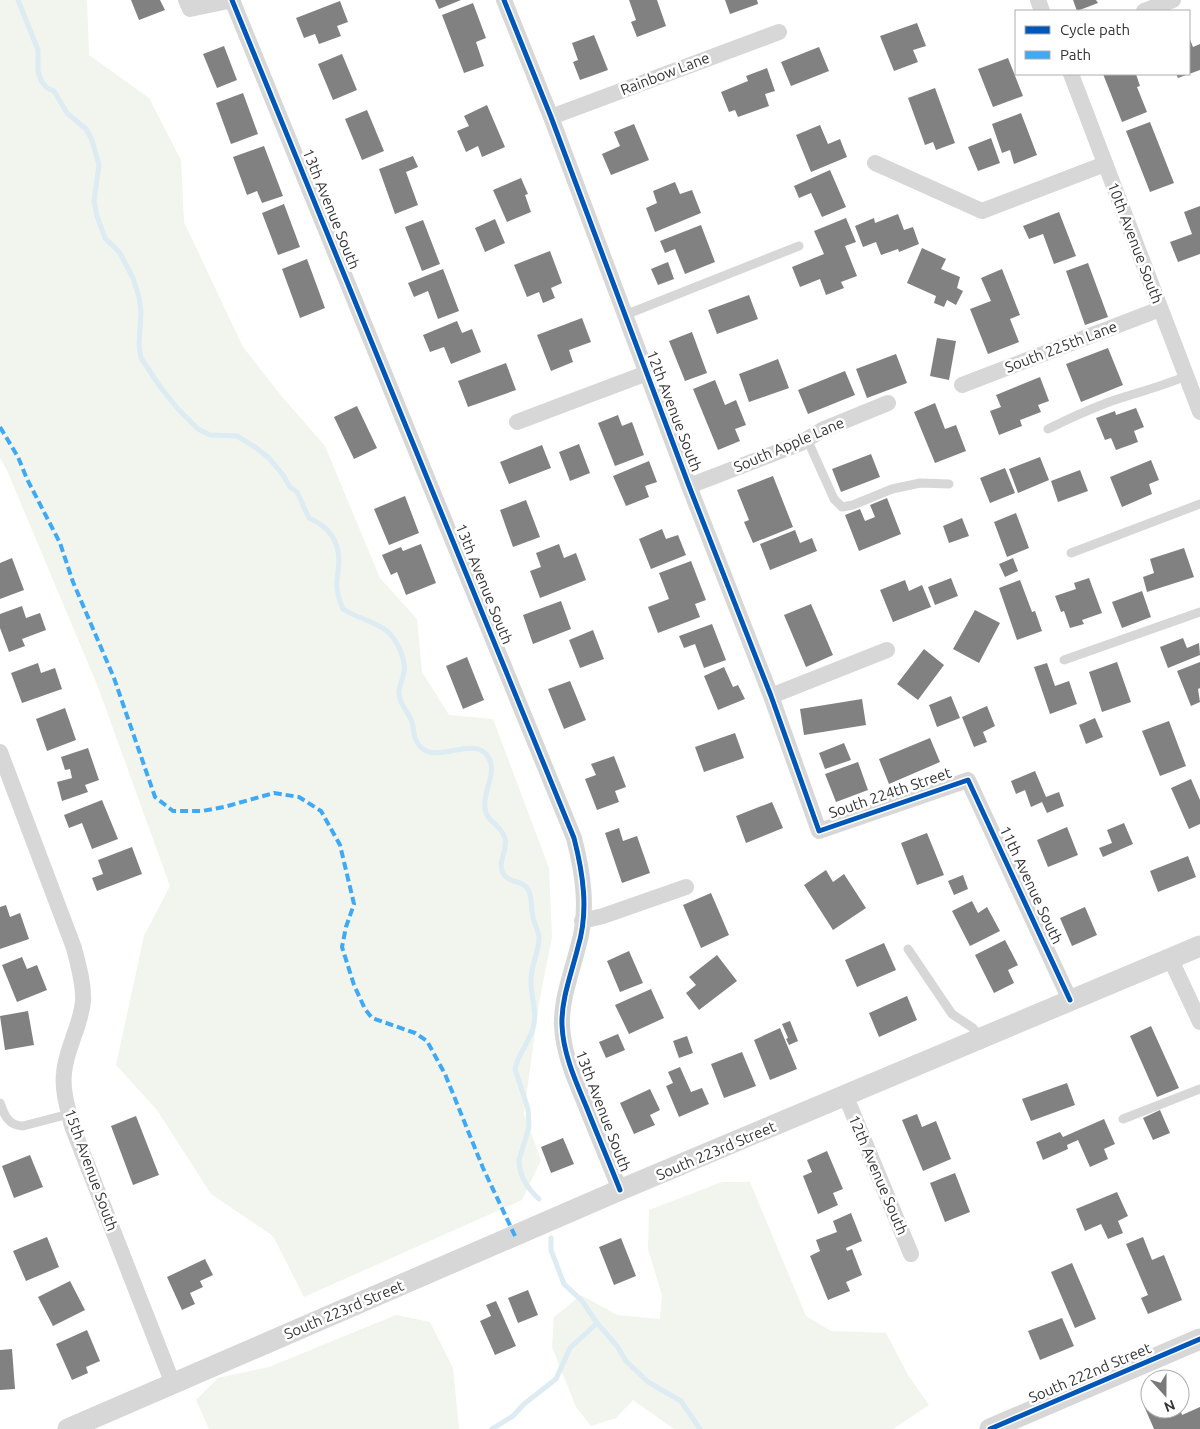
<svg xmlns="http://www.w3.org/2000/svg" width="1200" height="1429" viewBox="0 0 1200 1429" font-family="Ubuntu,sans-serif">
<rect width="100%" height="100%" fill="#fff"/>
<path fill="#f1f5ed" d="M0,0H87L89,55L149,98L181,160L184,222L243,347L284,399L325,446L380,578L417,619L422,672L449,715L493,719L549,868L552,937L539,1003L524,1114L541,1160L522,1200L304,1297L273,1236L211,1194L157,1110L116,1065L144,936L170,886L98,687L6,468L0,458Z
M722,1182H750L806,1316L831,1331L886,1333L908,1375L929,1405L893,1429H674L633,1400L616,1418L591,1426L576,1407L552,1347L554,1317L581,1295L617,1315L660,1319L662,1295L648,1249L649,1210Z
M396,1315L430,1322L453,1368L459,1429H209L196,1400L218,1378L269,1367Z"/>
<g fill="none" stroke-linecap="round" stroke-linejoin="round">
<path stroke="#ddebf3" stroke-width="5" d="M18,0L38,50V72L42,82L47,88L54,91L67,113L86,129L92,140L99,165L94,201L97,216L105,238L120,253L125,263L133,278L139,297L141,312L139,346L141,358L161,388L178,409L198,429L210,435L237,436L255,447L269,458L283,475L290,487L297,492L309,518C332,528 342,545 338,571C338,576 336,581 337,586C337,594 340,602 343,609C357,618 374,621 387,631C397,640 406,659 404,672C403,678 400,684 399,691C398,703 408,711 412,722C414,728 413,735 416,740C428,769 468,737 485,753C501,769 482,790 485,808C486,822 502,825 505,839C508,852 496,862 504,875C511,884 523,879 529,891C532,899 531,908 533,917C534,924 539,931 539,938C539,952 531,965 531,979C530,995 537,1009 534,1024C531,1041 518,1053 515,1069L528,1109L529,1127L519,1160C519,1176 528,1189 539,1199
M597,1323L617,1346L626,1361L648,1382L681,1401L700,1429
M492,1429L513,1416L524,1404L556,1379L570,1348L597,1323L582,1301L564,1284L551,1250V1238"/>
</g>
<path fill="#818181" d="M131,0H160L165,10L139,20Z
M435,0H461L439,9Z
M629,0H657L666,26L637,37L631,22L636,20Z
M725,0H757L758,4L730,14Z
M1073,0H1096L1098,3L1077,11Z
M340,1L348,22L337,26L341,36L319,44L315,34L304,38L296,18Z
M473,3L486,38L476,42L484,66L464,73L442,15Z
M917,23L926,46L913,50L918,62L894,71L880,36Z
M594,35L608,70L580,80L573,62L578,60L572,43Z
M1189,37L1193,47L1200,44V70L1178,78L1176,74H1189Z
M224,46L237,80L217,88L203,54Z
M819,47L829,71L791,86L781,62Z
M342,54L357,90L333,100L318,64Z
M1008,58L1023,96L993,107L978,69Z
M767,68L775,91L765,94L769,106L738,117L735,110L729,112L721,92L748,81L746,76Z
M1103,74H1136L1140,86L1137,87L1147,112L1122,122Z
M935,88L955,143L936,150L933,142L925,145L908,98Z
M243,93L258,134L231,144L216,103Z
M487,105L505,147L482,157L478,146L466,152L457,131L469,126L464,116Z
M367,110L384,151L362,160L345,119Z
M1021,113L1037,155L1014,164L1010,150L1002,153L992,124Z
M1150,122L1174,183L1150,192L1126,131Z
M634,124L649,160L611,175L602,154L620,146L614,132Z
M820,125L828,144L840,139L847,157L811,172L796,135Z
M991,138L1000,163L978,171L968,147Z
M264,146L283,196L262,203L257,191L247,195L233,157Z
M413,156L418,167L406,172L418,205L395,214L379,169Z
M830,170L846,207L822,217L811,193L799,198L794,186Z
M521,178L528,194L525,195L531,212L507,222L493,190Z
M675,182L680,194L692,190L701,213L655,232L646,208L657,203L653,191Z
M284,204L300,247L278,255L262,213Z
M1200,206V254L1178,262L1170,242L1192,234L1184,212Z
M1059,212L1076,256L1054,264L1043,234L1029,239L1023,226Z
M898,214L904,230L913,227L919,244L899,252L898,249L881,255L876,242L863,247L855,226L874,218L875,223Z
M846,218L856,242L845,246L857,276L841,282L844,288L826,295L820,279L800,287L792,267L824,254L814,231Z
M495,219L505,243L485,252L475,228Z
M423,220L440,264L422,271L405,227Z
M701,225L715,262L685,274L675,249L665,253L660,241Z
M922,248L946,259L941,269L960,277L957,288L963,291L956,305L947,300L944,307L934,303L936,296L907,283Z
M550,251L562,283L551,288L555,298L543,303L539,292L527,297L514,265Z
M307,259L325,308L300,318L282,269Z
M668,262L674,279L658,285L651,269Z
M1088,263L1108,317L1085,325L1066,271Z
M443,269L459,311L438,319L428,291L414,297L408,283Z
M1002,269L1020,315L1010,319L1019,342L988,354L970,309L991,301L981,278Z
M749,295L758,319L717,334L708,310Z
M582,318L591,342L569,350L573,362L551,371L537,335Z
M457,321L462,333L472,329L481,352L451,364L444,347L430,352L423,335Z
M692,332L707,373L685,381L669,341Z
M937,338L956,341L949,380L930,376Z
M1108,348L1123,385L1081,402L1066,364Z
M896,354L907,383L867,398L856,369Z
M778,359L789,388L749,402L739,374Z
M506,363L516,390L468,407L458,381Z
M845,371L855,395L808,414L798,390Z
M1040,377L1049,401L1038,405L1041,412L1020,420L1022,426L999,435L990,411L1001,407L996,395Z
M715,380L725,405L736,400L746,425L735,429L740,441L718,450L693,389Z
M935,403L945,429L956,425L966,451L935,463L914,412Z
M357,406L377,448L354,459L334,417Z
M1136,408L1144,427L1134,431L1138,442L1116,450L1111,438L1105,440L1096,418L1115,411L1116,415Z
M618,415L622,426L632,422L644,455L615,466L598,423Z
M579,444L590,473L570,481L559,452Z
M542,445L551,468L509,484L500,462Z
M871,454L880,477L841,492L832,469Z
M1040,457L1049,480L1018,493L1009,469Z
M1151,460L1159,480L1149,484L1152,494L1122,507L1110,477Z
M649,461L657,482L645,486L649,497L626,506L613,476Z
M1005,468L1015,493L990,503L980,478Z
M1080,470L1088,491L1058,502L1051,481Z
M773,476L793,527L753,543L744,522L749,520L737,490Z
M405,496L419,533L389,545L374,509Z
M887,498L901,534L859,551L845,515L860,509L865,521L875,517L870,505Z
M526,500L540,537L513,547L500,510Z
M1016,513L1029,548L1007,557L994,522Z
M962,518L969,536L949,543L943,526Z
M662,529L666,539L678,535L686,555L651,569L639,539Z
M795,530L800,543L812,538L817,551L770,570L760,544Z
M421,544L436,583L406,595L397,572L391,575L382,555L401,547L403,551Z
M559,544L564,558L576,553L586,580L540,598L530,571L541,567L536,553Z
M1184,548L1194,577L1147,592L1143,577L1154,573L1150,559Z
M12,558L24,590L0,599V563Z
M1013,558L1018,571L1005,577L999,564Z
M691,561L706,600L695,604L700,617L658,633L648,607L669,599L659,573Z
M951,578L958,596L935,605L928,587Z
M1089,578L1102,613L1082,620L1084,624L1070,628L1064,611L1061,612L1055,596L1076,589L1074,583Z
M905,580L909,591L922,585L931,607L893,622L880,590Z
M1020,580L1032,612L1035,611L1042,631L1017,640L999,588Z
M1142,591L1151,617L1122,628L1112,602Z
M561,601L571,629L533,644L523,615Z
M811,604L833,655L806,667L784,615Z
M22,606L26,618L40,613L46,630L22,639L25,646L9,652L0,628V614Z
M975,610L1000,623L979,663L953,649Z
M712,624L726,660L704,668L695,644L684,648L679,636Z
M593,630L604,659L580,668L569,640Z
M1183,638L1187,648L1199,643L1200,655L1168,668L1160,647Z
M924,649L944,665L918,700L897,684Z
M467,657L484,700L463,709L446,666Z
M1117,662L1131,702L1102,712L1089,672Z
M1200,662V688L1198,689L1200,702L1191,706L1177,671Z
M38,663L41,673L55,668L62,689L22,703L11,673Z
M1047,663L1055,686L1069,681L1077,704L1050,714L1034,667Z
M724,667L733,687L738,685L745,699L718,710L704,676Z
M570,681L586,720L564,729L548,689Z
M951,696L960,718L937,727L929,705Z
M862,699L866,725L804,735L800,709Z
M987,706L995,726L983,732L987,742L974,747L962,717Z
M65,708L76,740L47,751L36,719Z
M1095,718L1103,737L1086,744L1079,725Z
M1169,721L1186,766L1160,776L1142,731Z
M735,733L744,758L704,772L695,747Z
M930,738L940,762L889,784L879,759Z
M844,743L851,760L825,769L819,753Z
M88,748L99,780L85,785L88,792L62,801L57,782L72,778L70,769L65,770L61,757Z
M614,756L626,787L615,791L619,802L597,810L585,779L596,775L591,764Z
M858,762L868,790L836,802L825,774Z
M1035,771L1046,797L1059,792L1064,806L1047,813L1042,802L1031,807L1025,790L1016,794L1011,781Z
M1191,779L1200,800V824L1189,829L1171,788Z
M102,800L118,839L92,849L82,823L69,828L64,815Z
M772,802L783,828L746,843L736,816Z
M1124,823L1133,844L1103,857L1099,848L1112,843L1107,830Z
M1067,827L1078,855L1048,867L1037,840Z
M619,828L623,841L637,836L650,873L622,883L605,833Z
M927,833L944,875L917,885L901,843Z
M132,847L142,874L97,891L92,878L103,874L98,860Z
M1188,856L1196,877L1158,892L1150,871Z
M826,870L833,882L844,874L866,908L833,930L804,885Z
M963,875L968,889L954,895L948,881Z
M711,893L729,935L701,948L683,905Z
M972,901L978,913L987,907L1000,931L970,946L952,911Z
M6,905L10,917L20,913L29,939L0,949V907Z
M1085,907L1097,935L1072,946L1060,918Z
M1005,940L1018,965L1008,970L1014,983L994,993L975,955Z
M884,943L896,970L857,987L845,960Z
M629,951L643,983L620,992L607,961Z
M717,955L737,981L699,1010L686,993L696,985L689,977Z
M22,957L27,969L37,965L47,990L17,1002L2,965Z
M651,989L664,1018L629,1034L615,1005Z
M907,996L917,1020L879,1037L869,1013Z
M28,1011L34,1045L5,1050L0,1016Z
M790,1021L798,1041L789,1045L786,1039L788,1038L782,1024Z
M1151,1026L1179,1088L1157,1097L1130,1036Z
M780,1028L797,1069L770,1080L754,1040Z
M618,1034L625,1050L606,1058L599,1042Z
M687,1036L693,1053L679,1058L673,1041Z
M742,1052L756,1086L724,1098L711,1064Z
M680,1067L691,1092L702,1088L709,1104L679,1117L666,1086L673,1083L668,1072Z
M1067,1083L1075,1105L1031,1121L1022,1099Z
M650,1089L660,1110L650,1115L655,1125L634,1134L620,1103Z
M1160,1110L1170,1133L1153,1140L1143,1118Z
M917,1114L922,1127L936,1121L951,1159L923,1171L902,1120Z
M136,1116L159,1175L133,1185L111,1126Z
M1104,1119L1115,1144L1104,1149L1108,1159L1090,1167L1078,1140L1067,1145L1068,1149L1043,1160L1036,1142L1060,1132L1063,1137Z
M563,1138L574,1164L551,1173L541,1147Z
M827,1151L843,1189L833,1193L838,1205L818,1214L803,1176L812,1172L807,1160Z
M30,1155L43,1187L14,1198L2,1166Z
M955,1173L970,1212L945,1222L930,1183Z
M1117,1192L1128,1216L1118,1221L1123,1233L1108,1239L1101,1224L1085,1231L1076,1209Z
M851,1213L862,1241L846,1248L847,1251L852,1249L862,1275L846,1282L850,1291L828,1300L810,1256L820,1251L816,1240L837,1232L833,1221Z
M47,1237L59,1267L26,1281L13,1251Z
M1143,1237L1152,1260L1164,1255L1182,1300L1148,1314L1141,1298L1148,1295L1126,1244Z
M621,1238L636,1276L614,1285L599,1247Z
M205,1259L213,1275L200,1281L203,1287L190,1293L195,1304L182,1310L167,1277Z
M1072,1263L1096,1319L1075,1328L1051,1272Z
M70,1281L85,1310L53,1326L38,1297Z
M528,1290L538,1315L518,1323L508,1298Z
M496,1301L516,1346L495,1355L480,1321L491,1316L486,1305Z
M1062,1318L1074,1346L1040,1360L1028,1331Z
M87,1330L100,1361L86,1367L88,1373L72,1380L56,1344Z
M12,1349L15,1389L0,1390V1350Z
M1150,1403V1409H1180L1182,1415L1200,1407V1429H1154L1144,1406Z"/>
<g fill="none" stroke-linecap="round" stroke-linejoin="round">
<path stroke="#d7d7d7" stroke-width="9" d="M625,315L799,246
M1048,429C1068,419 1088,410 1109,402C1135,393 1161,387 1186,376
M807,439L834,499L842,507L853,505L892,489L911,485L920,483L949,484
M1071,553L1200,504
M1064,660L1200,612
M908,949L952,1014L973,1028L981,1038
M0,1103C4,1115 9,1126 23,1126L69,1114
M1123,1119L1200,1089"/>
<path stroke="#d7d7d7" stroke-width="16" d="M186,0L190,9L233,0
M232,0L574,838C583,873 589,911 578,947C572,972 561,999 562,1025C563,1053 575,1080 586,1106C597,1134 609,1162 620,1190
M504,0L551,117L689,486L771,696L819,831L968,780L1070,1000
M1038,0L1042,11
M1144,11L1173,0
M1071,74L1200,412
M551,117L779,32
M875,163L982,211L1105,164
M962,385L1160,309
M517,422L647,373
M689,486L801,443L822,430L888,403
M771,696L887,650
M0,752L74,948C78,964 84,984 83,1001C81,1026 66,1048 64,1073C62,1091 68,1109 72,1126L173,1384
M582,921L603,916L686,887
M1170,958L1200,1022
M846,1097L911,1254"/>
<path stroke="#d7d7d7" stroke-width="21" d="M68,1429L620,1190L1200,946
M990,1429L1200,1339"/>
<path stroke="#3fa9f5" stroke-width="4" stroke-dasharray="8 4" stroke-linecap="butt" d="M0,427L18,457L27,479L60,543L73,582L114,678L155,797L173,811H202L224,807L274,793L299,797L321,811L340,845L354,904L346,927L342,947L354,985L365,1009L372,1018L415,1033L427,1041L445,1074L483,1168L515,1236"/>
<g stroke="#fff" stroke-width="8">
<path id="cycleway" d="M232,0L574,838C583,873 589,911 578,947C572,972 561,999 562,1025C563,1053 575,1080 586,1106C597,1134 609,1162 620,1190
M504,0L551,117L689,486L771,696L819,831L968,780L1070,1000
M990,1429L1200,1339"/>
</g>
<use href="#cycleway" stroke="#0057b8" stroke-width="5"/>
</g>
<g text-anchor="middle" stroke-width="5" stroke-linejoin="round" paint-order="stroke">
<g font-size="15" fill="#333" stroke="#fff">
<text transform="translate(665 74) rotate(-21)" y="5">Rainbow Lane</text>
<text transform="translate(331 209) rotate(68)" y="5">13th Avenue South</text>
<text transform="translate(1135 243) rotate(69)" y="5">10th Avenue South</text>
<text transform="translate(1061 347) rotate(-21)" y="5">South 225th Lane</text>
<text transform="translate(674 411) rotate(69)" y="5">12th Avenue South</text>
<text transform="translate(789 445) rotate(-23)" y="5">South Apple Lane</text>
<text transform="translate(484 584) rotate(68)" y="5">13th Avenue South</text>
<text transform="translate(890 793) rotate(-19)" y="5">South 224th Street</text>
<text transform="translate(1031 885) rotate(65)" y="5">11th Avenue South</text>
<text transform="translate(603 1111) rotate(69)" y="5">13th Avenue South</text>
<text transform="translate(716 1151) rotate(-23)" y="5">South 223rd Street</text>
<text transform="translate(91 1170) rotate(70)" y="5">15th Avenue South</text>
<text transform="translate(878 1175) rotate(67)" y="5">12th Avenue South</text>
<text transform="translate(344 1310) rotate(-23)" y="5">South 223rd Street</text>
<text transform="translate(1090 1373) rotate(-23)" y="5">South 222nd Street</text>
</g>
</g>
<rect x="1015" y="10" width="175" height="65" fill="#ffffff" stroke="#adadad"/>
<rect x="1025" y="26" width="25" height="8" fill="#0057b8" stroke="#adadad"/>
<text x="1060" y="35" font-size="15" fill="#333333">Cycle path</text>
<rect x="1025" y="51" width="25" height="8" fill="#3fa9f5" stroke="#adadad"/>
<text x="1060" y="60" font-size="15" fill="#333333">Path</text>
<g transform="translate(1165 1394) rotate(159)"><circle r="24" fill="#ffffff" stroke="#adadad"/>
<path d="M0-4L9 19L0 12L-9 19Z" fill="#7a7a7a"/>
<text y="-8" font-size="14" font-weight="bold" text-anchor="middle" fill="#333333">N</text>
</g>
</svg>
